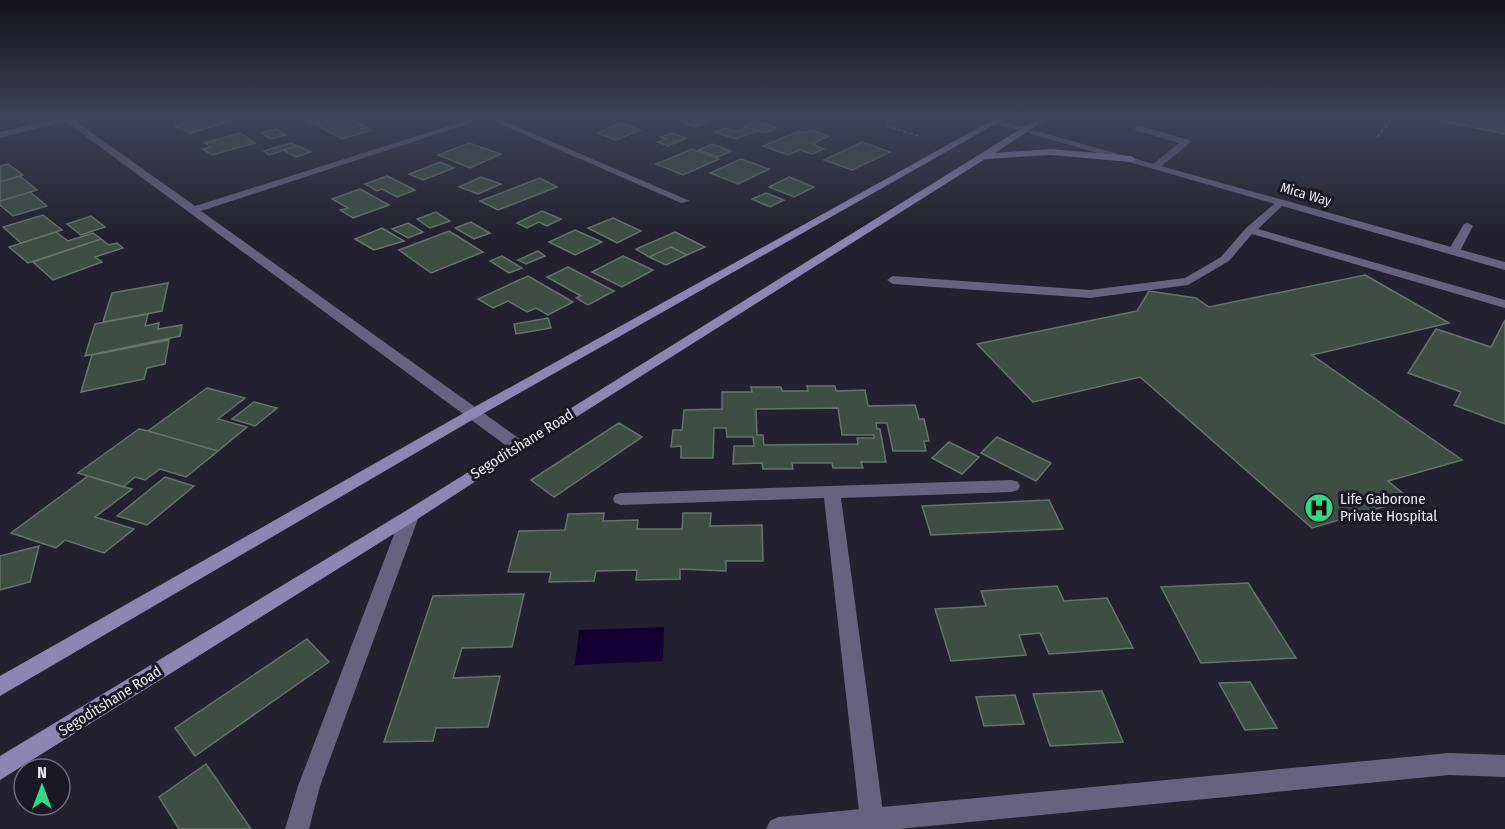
<svg xmlns="http://www.w3.org/2000/svg" width="1505" height="829" viewBox="0 0 1505 829" font-family="'Fira Sans Condensed',sans-serif">
<rect width="100%" height="100%" fill="#23212f"/>
<path fill="#120033" d="M664,627L663,661L575,665L579,630Z"/>
<path fill="#3f4e44" stroke="#647469" stroke-width="1.5" fill-rule="evenodd" d="M201,118H241L191,133L174,126Z
M309,118H337L314,125L304,119Z
M349,118L372,130L342,139L318,126Z
M689,118H695L707,122L696,127L681,121Z
M1427,118H1505V134Z
M756,121L777,128L765,133L744,126Z
M621,123L641,130L616,140L597,133Z
M747,127L757,131L736,139L715,132L726,128L736,132Z
M276,129L286,135L271,139L261,133Z
M811,130L829,136L812,144L824,149L812,154L800,150L788,155L763,146L799,131L805,133Z
M240,133L255,143L212,155L203,149L211,147L205,143Z
M672,133L686,138L668,146L658,142L666,139L661,137Z
M862,142L890,152L852,170L824,160Z
M291,143L297,146L269,155L264,151Z
M469,143L501,154L470,168L438,155Z
M712,144L731,151L718,157L699,150Z
M298,146L311,152L296,157L283,150Z
M692,149L719,159L683,175L656,164Z
M741,159L769,169L738,184L710,173Z
M440,162L454,168L423,180L409,174Z
M8,164L23,175L0,182V166Z
M20,176L37,190L0,201V182Z
M387,176L415,190L397,197L382,189L377,191L365,184Z
M481,177L501,184L478,194L459,187Z
M789,177L814,187L794,197L769,187Z
M540,178L557,187L498,210L480,201Z
M360,189L389,205L353,218L340,210L348,208L332,199Z
M30,192L47,206L13,216L0,205V201Z
M766,193L784,200L770,207L752,199Z
M542,211L561,219L547,226L539,222L527,228L517,223Z
M436,212L450,221L430,228L417,219Z
M43,215L62,230L21,243L3,227Z
M91,216L105,227L81,235L67,224Z
M613,218L641,231L617,243L588,228Z
M471,222L490,233L474,239L455,228Z
M408,223L423,232L408,238L392,229Z
M382,228L404,241L374,250L355,239Z
M575,230L602,242L575,255L549,242Z
M449,231L483,252L431,273L399,250Z
M56,232L68,241L93,233L101,239L28,263L9,247Z
M675,232L705,247L687,255L671,247L649,257L636,249Z
M101,239L109,245L117,243L123,248L95,257L102,262L53,280L33,262Z
M671,247L687,255L666,265L649,257Z
M538,251L545,256L526,264L518,260Z
M502,256L522,268L509,273L490,261Z
M623,256L653,270L622,287L592,272Z
M568,267L614,291L588,305L576,298L581,296L547,277Z
M1365,275L1449,323L1312,355L1462,460L1388,481L1410,499L1312,528L1140,377L1033,402L977,344L1137,311L1149,291L1196,298L1209,307Z
M528,276L573,302L548,315L536,308L527,312L508,301L493,308L478,299Z
M168,283L162,311L103,322L112,293Z
M148,314L145,326L159,323L158,329L182,325L180,336L85,356L95,324Z
M548,318L551,328L516,334L514,324Z
M1505,320V424L1454,405L1461,392L1408,373L1436,329L1491,347Z
M169,340L165,364L147,368L144,379L81,392L92,355Z
M807,386H835L836,391L865,390L868,406L915,405L919,419H924L929,441H924L926,451H893L887,423H876L877,429H880L886,462H861L863,468H833L832,463H792L793,469H763L762,463L733,464L734,446H754L753,437H727L726,428H714L713,458H681V446L671,447L673,430H682L684,410L722,409V392H752L751,387H781L782,391H808ZM838,408L842,435H874V438H857L858,444L764,445L763,435H757L756,409Z
M207,388L245,398L218,419L247,427L218,451L148,431Z
M254,402L277,408L255,426L232,419Z
M619,423L642,437L554,497L531,480Z
M139,429L148,431L218,451L186,477L160,469L145,480L135,477L123,487L78,473Z
M997,437L1051,463L1036,481L981,453Z
M949,442L979,457L962,474L932,458Z
M88,476L132,489L95,517L134,529L104,553L65,540L56,548L11,533Z
M165,477L194,486L147,525L117,516Z
M1049,500L1063,529L931,535L922,506Z
M604,513L603,521L638,520L637,529H682L683,513H711L710,526L762,525L763,561H726V571L680,569V579L636,580L637,570L596,571L594,581L549,582L551,572H508L519,531L565,530L568,514Z
M39,546L30,582L0,590V556Z
M1248,583L1296,658L1201,663L1161,587Z
M1057,586L1064,601L1107,598L1133,648L1049,654L1040,633L1019,635L1026,655L951,661L935,609L986,606L981,591Z
M524,594L512,647L462,648L453,678L500,676L488,727L436,728L433,741L384,742L433,596Z
M307,639L329,662L195,756L175,728Z
M1250,682L1277,728L1245,730L1219,683Z
M1102,691L1123,742L1050,746L1033,694Z
M1015,695L1024,724L984,726L976,697Z
M206,764L251,829H179L159,797Z"/>
<g fill="none" stroke-linecap="round" stroke-linejoin="round">
<path stroke="#7b7985" stroke-width="2" stroke-dasharray="4 2" stroke-linecap="butt" d="M886,126L919,136
M1377,137L1393,118"/>
<path fill="#67627e" fill-rule="evenodd" d="M1138,125L1189,140L1191,142L1158,169H1152V165L1179,143L1135,130L1134,128Z
M1280,199L1285,202L1284,204L1258,229L1505,300V308L1252,234L1229,261L1188,285L1090,298L893,284L887,280L893,276L1090,290L1185,278L1221,257L1246,228Z
M1468,223L1473,226L1460,251L1458,253H1450L1448,251L1464,224Z
M1012,480L1018,482L1020,486L1018,490L1012,492L841,498L884,820L879,829L864,828L860,820L824,498L621,505L615,503L613,499L615,495L621,493Z"/>
<path fill="#67627e" fill-rule="evenodd" d="M58,118H71L195,206L474,118H497L690,201L681,203L486,118L201,211L524,442L526,446L524,450H512L65,121L0,138V132Z
M856,118H869L870,119L866,122Z
M993,119L1505,262V270L993,123Z
M410,510L416,512L419,516L320,786L309,829H285L298,786L401,516L404,512Z
M1449,753L1505,755V777L1449,775L899,829H766L770,821L778,817Z"/>
<path fill="#8d85b2" fill-rule="evenodd" d="M996,118H1006L479,416L0,696V676L469,410Z
M1038,118H1048L995,153L1051,149L1131,156L1136,159L1131,162L1051,155L985,159L524,450L416,520L0,780V756L404,512Z"/>
</g>
<linearGradient id="sky" x2="0" y2="1"><stop stop-color="#13121a"/><stop offset="0.5" stop-color="#3f4358"/><stop offset="1" stop-color="#3f4358" stop-opacity="0"/></linearGradient>
<rect width="1505" height="234" fill="url(#sky)"/>
<defs>
<g id="hospital-disc" transform="scale(1.5)"><circle r="9.5" fill="#32d882" stroke="#1a1825"/><path d="M-5-5h3v3.5h4V-5h3V5h-3V1.5h-4V5h-3Z" fill="#111"/></g>
</defs>
<g fill-rule="evenodd">
<use href="#hospital-disc" x="1319" y="508"/>
</g>
<g text-anchor="middle" stroke-width="6" stroke-linejoin="round" paint-order="stroke">
<g font-size="14" fill="#eae9f3" stroke="#1a1825">
<text transform="translate(1306 194) rotate(16)" y="5">Mica Way</text>
</g>
<g font-size="15" fill="#eae9f3" stroke="#1a1825">
<text transform="translate(522 444) rotate(-32)" y="5">Segoditshane Road</text>
<text transform="translate(110 701) rotate(-32)" y="5">Segoditshane Road</text>
</g>
<g font-size="15" fill="#eae9f3" stroke="#1a1825" text-anchor="start">
<text x="1340" y="504">Life Gaborone<tspan x="1340" dy="17">Private Hospital</tspan></text>
</g>
</g>
<g transform="translate(42 787)"><circle r="28" fill="#1a1825" stroke="#6d6c77" stroke-width="1.5"/>
<path d="M0-4.5L10 22L0 15L-10 22Z" fill="#32d882"/>
<text y="-9" font-size="16" font-weight="bold" text-anchor="middle" fill="#eae9f3">N</text>
</g>
</svg>
